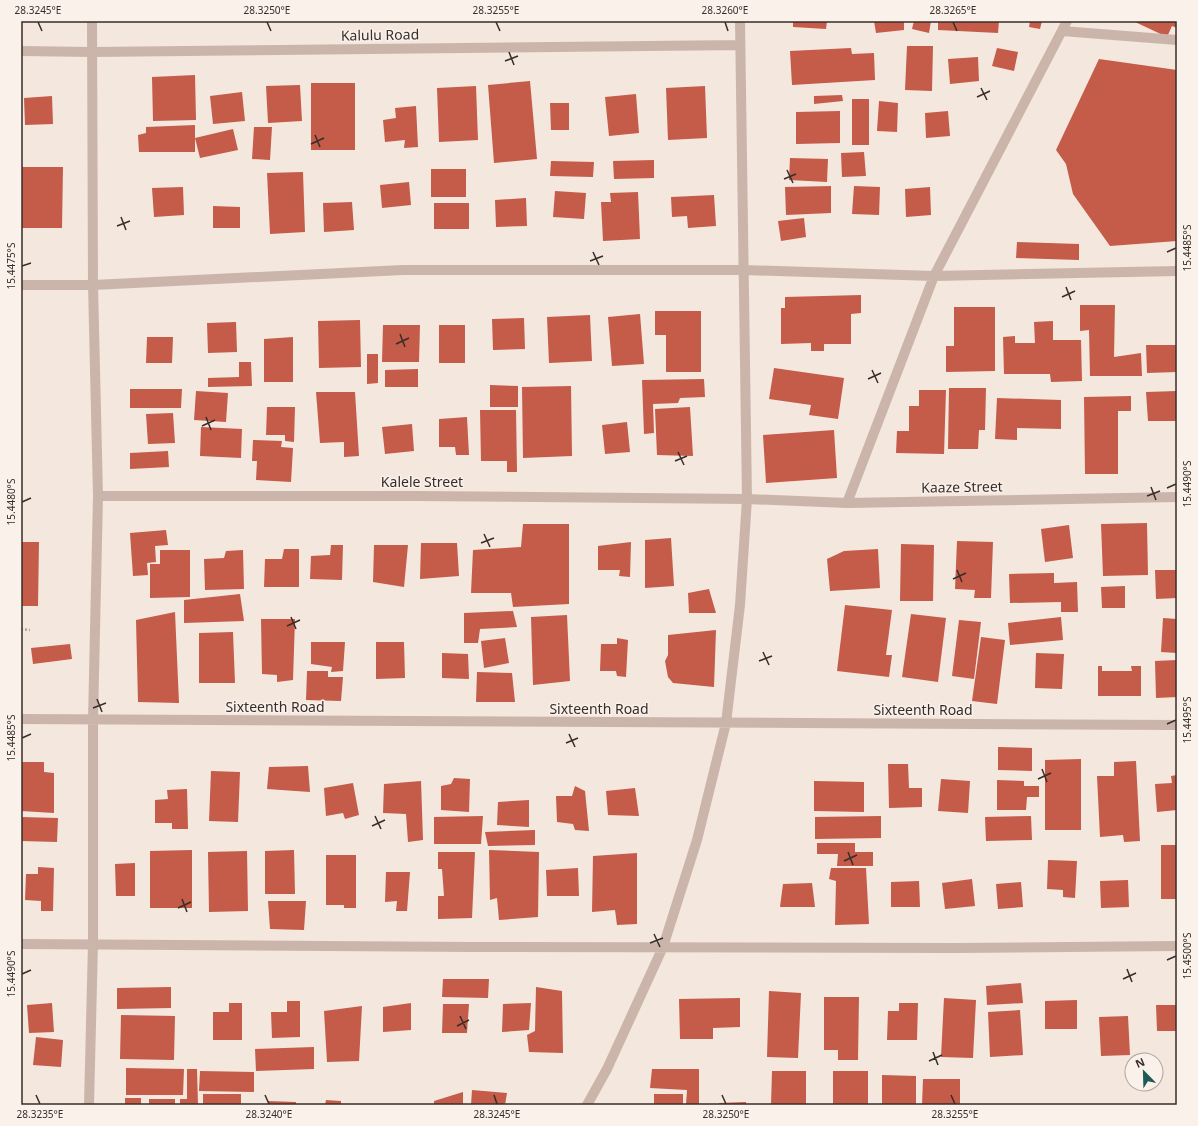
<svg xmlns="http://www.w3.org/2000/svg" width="1198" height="1126" viewBox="0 0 1198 1126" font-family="'Noto Sans',sans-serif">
<rect width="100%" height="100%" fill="#f3e7de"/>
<path fill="#c55b49" d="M793,21H827L826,29L793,27Z
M874,21H904V30L876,33Z
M914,21H931L929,33L912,29Z
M938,21H999L998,33L938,30Z
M1030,21H1042L1040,29L1029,27Z
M1133,21H1177V28L1172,26L1167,37Z
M907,46H933L932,91L905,90Z
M851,48L852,54L874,53L875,80L792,85L790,51Z
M997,48L1018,52L1014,71L992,66Z
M978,57L979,81L950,84L948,59Z
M1099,59L1177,70V241L1110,246L1073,194L1066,164L1056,150Z
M195,75L196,120L153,121L152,77Z
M530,81L537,159L494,163L488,85Z
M311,83H355V150H311Z
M300,85L302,121L268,123L266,86Z
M476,86L478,140L439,142L437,88Z
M705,86L707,138L668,140L666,88Z
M242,92L245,121L213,124L210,96Z
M636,94L639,133L609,136L605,97Z
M842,95L843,101L814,104V96Z
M52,96L53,124L25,125L24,98Z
M852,99H869V145H852Z
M879,101L898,103L897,132L877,131Z
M550,103H569V130H551Z
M416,106L418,147L404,148L405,140L385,142L383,120L396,118L395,108Z
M840,111V143L796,144V112Z
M948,111L950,136L926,138L925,113Z
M195,125V152H139L138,135L146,133V127Z
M254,127H272L270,160L252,159Z
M233,129L238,150L200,158L195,138Z
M864,152L866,176L842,177L841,153Z
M790,158L828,159L827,182L789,180Z
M654,160V178L614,179L613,161Z
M551,161L594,162L593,177L550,176Z
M21,167H63L62,228H21Z
M431,169H466V197H431Z
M303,172L305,232L270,234L267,173Z
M409,182L411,205L382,208L380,185Z
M831,186V213L786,215L785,187Z
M854,186L880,187L879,215L852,214Z
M183,187L184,215L154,217L152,188Z
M930,187L931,215L906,217L905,189Z
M555,191L586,193L584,219L553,217Z
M638,192L640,239L603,241L601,202H611L610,193Z
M714,195L716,226L688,228L687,216L672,217L671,197Z
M526,198L527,226L496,227L495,200Z
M352,202L354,230L324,232L323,203Z
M434,203H469V229H434Z
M213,206L240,207V228H213Z
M804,218L806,237L781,241L778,221Z
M1017,242L1079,244V260L1016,258Z
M861,295V313L851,314V344H824V351H811V343L781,344V308H785V297Z
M1080,305H1115L1114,357L1141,353L1142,376H1090L1089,330L1080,331Z
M954,307H995V371L946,372V346H954Z
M655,311H701V372H666V335H655Z
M640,314L644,364L612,366L608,317Z
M590,315L592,361L549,363L547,317Z
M524,318L525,349L493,350L492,319Z
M360,320L361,367L319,368L318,321Z
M1053,321V340H1081L1082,381L1051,382L1050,374H1004L1003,337L1015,336V343H1035L1034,322Z
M236,322L237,352L208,353L207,323Z
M383,325H420L419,362H382Z
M439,325H465V363H439Z
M147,337H173L172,363H146Z
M293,337V382H264V339Z
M1146,345H1177V372L1147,373Z
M367,354H378V383L367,384Z
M239,362H251L252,386L208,387V378L239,377Z
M774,368L844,378L838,419L809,415L811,405L769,399Z
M418,369V387H385V370Z
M704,379L705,397L680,398L678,403L653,404L654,433L644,434L642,380Z
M490,385L518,386V407H490Z
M571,386L572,456L523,458L522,387Z
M949,388H986L985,430H979L978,449H948Z
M130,389H182L181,408H130Z
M919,390H946L944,454L896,453L897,431H909V406H919Z
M196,391L228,393L226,422L194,420Z
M1177,391V421H1148L1146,392Z
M316,392H355L359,456L344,457V442L320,443Z
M1131,396V411H1118V474H1085L1084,397Z
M997,398L1061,400V429L1017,428V440L995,439Z
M267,407H295L294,442L285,441V435H266Z
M690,407L693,456L657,455L655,409Z
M480,410H516L517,472H507V461H481Z
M173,413L175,443L148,444L146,414Z
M467,417L469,455H456L455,447H439V419Z
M627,422L630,452L605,454L602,425Z
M412,424L414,451L385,454L382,427Z
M201,427L242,429L241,458L200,456Z
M834,430L837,478L766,483L763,435Z
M253,440L282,441L281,447L293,448L291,482L256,480L257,461H252Z
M168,451L169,467L130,469V453Z
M1147,523L1148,575L1103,576L1101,524Z
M523,524H569V604L513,607L511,593H471L473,550L521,547Z
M1069,525L1073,558L1045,562L1041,529Z
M166,530L168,545L155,546L156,562L147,563L148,575L133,576L130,533Z
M671,538L674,586L645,588V540Z
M957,541L993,542L991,598H974L975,590L955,589Z
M21,542H39L38,606H21Z
M631,542L630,577L619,576L620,570H598V546Z
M421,543H457L459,576L420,579Z
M901,544L934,545L933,601H900Z
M331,545H343L342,580L310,579L311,556L330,555Z
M374,545H408L404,587L373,582Z
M284,549H299V587H264L265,559H282Z
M878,549L880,588L830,591L827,559L844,551Z
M160,550H190V597L150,598V564H160Z
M243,550L244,589L205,590L204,559L224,558L226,551Z
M1155,570H1177V598L1156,599Z
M1054,573V583L1077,582L1078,612H1061V602L1010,603L1009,574Z
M1125,586V608H1102L1101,587Z
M709,589L716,613H689L688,593Z
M240,594L244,621L184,623V600Z
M845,605L892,610L886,655H892L889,677L837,671Z
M513,611L517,627L480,629L478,643H464V613Z
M175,612L179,703L138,702L136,620Z
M911,614L946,618L938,682L902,677Z
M567,615L570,681L533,685L531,617Z
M1061,617L1063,640L1010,645L1008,623Z
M1163,618L1177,619V653L1161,652Z
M261,619H295L293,680L277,682V675L262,674Z
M959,620L981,622L974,679L952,676Z
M716,630L714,687L673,683L668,677L665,661L668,655V635Z
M233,632L235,683H199V633Z
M981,637L1005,640L997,704L972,701Z
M505,638L509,663L484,668L481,641Z
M617,638L628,640L626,677L617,676L616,671H600L601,644H617Z
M311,642H345L343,671L331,672L332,667L311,664Z
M376,642H404L405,678L376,679Z
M70,644L72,659L33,664L31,648Z
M442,653L468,654L469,679L442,678Z
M1036,653L1064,654L1062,689L1035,688Z
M1177,660V697L1156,698L1155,661Z
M1098,666H1102V671H1132L1131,666H1141V696H1098Z
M307,671H328V677H343L341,701L306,700Z
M477,672L512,673L515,702H476Z
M998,747L1032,748V771L998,770Z
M1081,759V830H1045V760Z
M1136,761L1140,841L1124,842L1123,835L1100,837L1097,776H1114V762Z
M21,762H44V772L54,773V813L21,811Z
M888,764H908L909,788H922V807L889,808Z
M308,766L310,792L267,789L269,767Z
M211,771L240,772L238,822L209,821Z
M1177,775V810L1157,812L1155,784L1172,783L1171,776Z
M454,778L470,779L469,812L441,810V786L451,784Z
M941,779L970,781L968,813L938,811Z
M997,780L1024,781V786H1039V797H1027L1026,810H997Z
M421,781L423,840L408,842L406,814L383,813L384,784Z
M814,781L864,782V812L814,811Z
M353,783L359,815L345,819L343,813L326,816L324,788Z
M575,786L585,791L589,831L575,830L573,824L557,822L556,796H572Z
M635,788L639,816L608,815L606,791Z
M187,789L188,829H172V823H155V800L168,799L167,790Z
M529,800V827L497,825L498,802Z
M483,816L481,844H434V817Z
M881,816V838L815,839V817Z
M1031,816L1032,840L986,841L985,817Z
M21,817L58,818L57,842L21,841Z
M535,830V845L488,846L485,832Z
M817,843H855V852H873V866H837L838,854H817Z
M1161,845H1177V899H1161Z
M192,850V908H150V851Z
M294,850L295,894H265V851Z
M489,850L539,852L538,917L499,920L497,898L490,900Z
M247,851L248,911L209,912L208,852Z
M438,852H475L472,918L438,919V896H444L442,869H438Z
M637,853V924L617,925L615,910L592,912L593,856Z
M326,855H356V908H344V905H326Z
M1048,860L1077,861L1075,898L1063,897V890L1047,889Z
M135,863V896H116L115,864Z
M38,867L54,868L53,911H41V901L25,900L26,874H38Z
M578,868L579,896H547L546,870Z
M831,868H866L869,924L835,925L836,881L829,879Z
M386,872H410L407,911H396L397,901L385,902Z
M972,879L975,906L945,909L942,883Z
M1128,880L1129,907L1101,908L1100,881Z
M919,881L920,907H891V882Z
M1021,882L1023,907L998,909L996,884Z
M812,883L815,907H780L783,884Z
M268,901H306L304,930L270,929Z
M443,979H489L488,998L442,997Z
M1021,983L1023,1003L987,1005L986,986Z
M171,987V1008L117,1009V988Z
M536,987L562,991L563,1053L529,1052L527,1035L535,1031Z
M769,991L801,993L798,1058L767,1057Z
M824,997H859L858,1060H838V1050H824Z
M740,998V1027L713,1028V1039H680L679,999Z
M944,998L976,1000L973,1058L941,1057Z
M1077,1000V1029H1045V1001Z
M287,1001H300V1037L272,1038L271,1012H287Z
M52,1003L54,1032L29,1033L27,1005Z
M229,1003H242V1040H213V1012H229Z
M411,1003V1030L383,1032V1007Z
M531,1003L529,1030L502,1032L503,1004Z
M899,1003H918L917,1040H887L888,1011H899Z
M443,1004H469L467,1033H442Z
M1156,1005H1177V1031H1157Z
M362,1006L359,1061L327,1062L324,1011Z
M1020,1010L1023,1055L990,1057L988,1012Z
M121,1015L175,1016L174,1060L120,1059Z
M1128,1016L1130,1055L1101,1056L1099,1017Z
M36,1037L63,1040L61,1067L33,1065Z
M314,1047V1069L256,1071L255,1049Z
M126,1068L184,1069L183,1095H126Z
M187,1069H197L198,1105H180V1099H187Z
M652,1069H699V1105H686L687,1090L650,1088Z
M200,1071L254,1072V1092L199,1091Z
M772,1071H806V1105H771Z
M833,1071H868V1105H833Z
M882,1075L916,1076V1105H882Z
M923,1079H960V1105H922Z
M472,1090L507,1093L505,1105H471Z
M463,1092V1105H434V1101Z
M203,1094H241V1105H203Z
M654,1094H683V1105H654Z
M125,1098H141V1105H125Z
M149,1099H175V1105H149Z
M326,1100L341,1101V1105H325Z
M268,1101L296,1102V1105H268Z
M746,1102V1105H719V1103Z"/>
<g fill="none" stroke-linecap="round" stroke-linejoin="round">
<path stroke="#b79f94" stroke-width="2.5" stroke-dasharray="2 2" stroke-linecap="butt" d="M21,629L30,630"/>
<path stroke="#cbb5aa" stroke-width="10" d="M1062,31L1177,40
M21,51L92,52L740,45
M21,285H93L403,270H744L934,276L1177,271
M98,496H417L747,499L847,503L1177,497
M847,503L934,276L1067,21
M21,719L1177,725
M21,944L471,947L955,948L1177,946
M89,1105L93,943V720L98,496L93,285L92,21
M587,1105L607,1069L663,947L697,840L726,723L740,605L747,499L740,21"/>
</g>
<path fill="none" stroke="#382d29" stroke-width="1.5" d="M38,22L42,31M267,22L271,31M496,22L500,31M725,22L728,31M953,22L957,31M509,52L514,65M505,61L518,56M981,88L987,100M977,97L990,91M315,135L320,147M311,144L324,138M787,170L793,183M784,179L796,174M121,217L126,230M117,226L130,221M593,252L599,265M1167,252L1176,248M590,261L603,256M22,266L31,263M1066,287L1071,300M1062,297L1075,291M400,334L405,347M396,344L409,338M872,370L878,383M868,379L881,373M206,417L211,430M202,426L215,420M678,452L684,465M675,461L687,456M1151,487L1156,500M1167,488L1176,484M1147,496L1160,491M22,502L31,498M484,534L490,547M481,543L494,538M957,570L962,582M953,579L966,573M291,617L296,629M287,626L300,620M763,652L769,665M759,661L772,656M97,699L102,712M93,708L106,703M1167,724L1176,720M569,734L575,747M22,738L31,734M566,743L578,738M1042,769L1047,782M1038,779L1051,773M375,816L381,829M372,826L385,820M848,852L853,865M844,861L857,855M182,899L187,912M178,908L191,902M654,934L660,947M650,943L663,938M1167,960L1176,956M1127,969L1132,982M22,974L31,970M1123,979L1136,973M460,1016L466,1029M457,1026L469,1020M933,1052L938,1065M929,1061L942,1055M36,1095L40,1104M265,1095L269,1104M494,1095L497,1104M722,1095L726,1104M951,1095L955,1104"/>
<g text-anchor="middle" stroke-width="3" stroke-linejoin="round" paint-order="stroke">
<g font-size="14" fill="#382d29" stroke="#faf1eb">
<text transform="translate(380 35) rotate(-1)" y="5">Kalulu Road</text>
<text x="422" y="487">Kalele Street</text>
<text transform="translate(962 487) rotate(-1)" y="5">Kaaze Street</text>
<text x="275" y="712">Sixteenth Road</text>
<text x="599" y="714">Sixteenth Road</text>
<text x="923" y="715">Sixteenth Road</text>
</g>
</g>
<rect width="1198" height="1126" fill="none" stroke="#faf1eb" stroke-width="44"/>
<g transform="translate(1144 1072) rotate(337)"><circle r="19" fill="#faf1eb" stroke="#aca39d"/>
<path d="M0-3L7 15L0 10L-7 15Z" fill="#1f5a58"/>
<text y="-6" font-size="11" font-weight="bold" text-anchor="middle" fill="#382d29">N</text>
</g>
<rect x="22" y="22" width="1154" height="1082" fill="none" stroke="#382d29" stroke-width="1.5"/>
<g font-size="10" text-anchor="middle" fill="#382d29">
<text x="38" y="14">28.3245°E</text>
<text x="267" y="14">28.3250°E</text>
<text x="496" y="14">28.3255°E</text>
<text x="725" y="14">28.3260°E</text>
<text x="953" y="14">28.3265°E</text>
<text transform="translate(1187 248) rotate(-90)" y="4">15.4485°S</text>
<text transform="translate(11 266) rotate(-90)" y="4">15.4475°S</text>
<text transform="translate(1187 484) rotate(-90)" y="4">15.4490°S</text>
<text transform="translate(11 502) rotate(-90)" y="4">15.4480°S</text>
<text transform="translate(1187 720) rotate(-90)" y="4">15.4495°S</text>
<text transform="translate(11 738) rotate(-90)" y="4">15.4485°S</text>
<text transform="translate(1187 956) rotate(-90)" y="4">15.4500°S</text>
<text transform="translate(11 974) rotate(-90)" y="4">15.4490°S</text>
<text x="40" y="1118">28.3235°E</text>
<text x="269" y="1118">28.3240°E</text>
<text x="497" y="1118">28.3245°E</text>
<text x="726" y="1118">28.3250°E</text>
<text x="955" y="1118">28.3255°E</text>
</g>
</svg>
